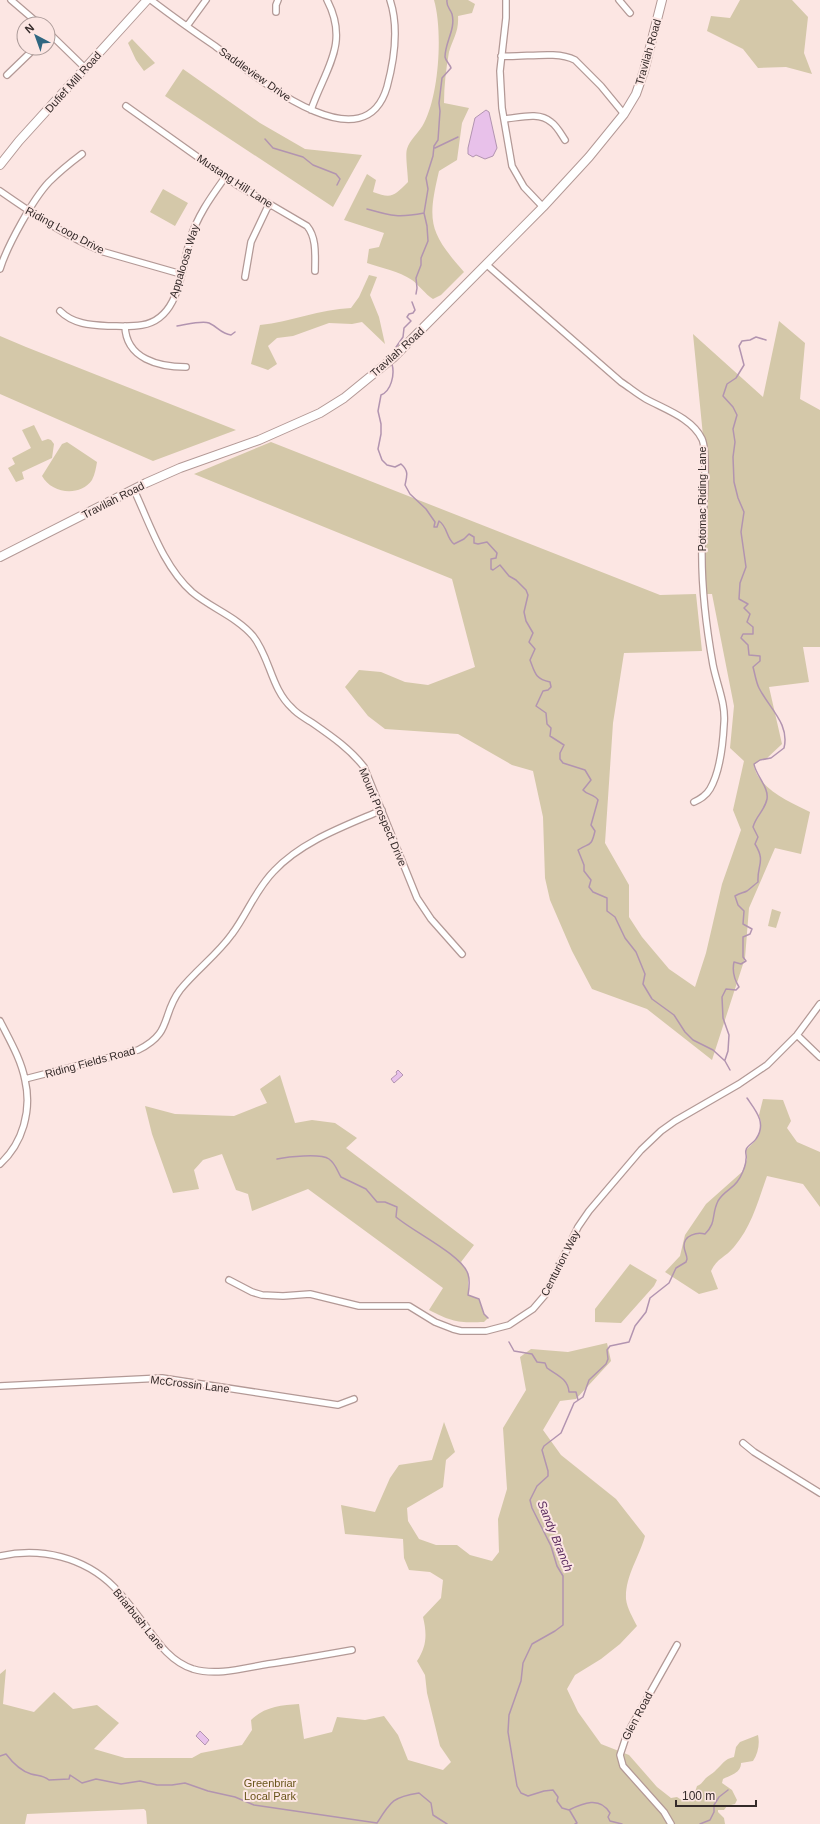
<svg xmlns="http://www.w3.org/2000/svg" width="820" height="1824" viewBox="0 0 820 1824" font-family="Arial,sans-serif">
<rect width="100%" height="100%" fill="#fce6e3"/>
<path fill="#d4c8a9" d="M434,0H468L475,4L472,13L458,16C459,32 453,38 449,52C446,69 444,86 444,103L469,108L462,123L457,160L439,171C427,222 429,232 464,272L441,295L433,299C425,294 419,285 412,280C399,271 381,268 367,263L369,249L379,247L384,233L344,220L367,174L376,180L373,192C392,199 394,196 408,182C408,173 405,155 407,149C409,140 420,132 424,123C439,95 443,31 434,0Z
M740,0H792L808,17L804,53L812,74L786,67L758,68L743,49L707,31L711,16L730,18Z
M132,39L155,63L144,71L136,60L128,43Z
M183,69L260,123L305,149L362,155L333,207L165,96Z
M163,189L188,203L175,226L150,212Z
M369,275L377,277L370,295L379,317L385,344L362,322L352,324L329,323L293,336L277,338L268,346L277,364L268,370L251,364L260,325C291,322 320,309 351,308L359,297Z
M779,321L805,343L800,399L820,410V647H803L809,682L769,687L782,744L765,760H760L754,765C757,788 791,803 810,812L801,854L775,848L749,908L745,958L712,1060L647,1009L592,989L572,951L550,900L545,878L543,817L533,771L512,765L458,734L385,729L368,716L345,687L359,670L381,672L405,682L428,685L475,667L452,579L194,474L271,442L660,595L696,594L702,651L624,653L613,723L605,843L629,885V917L642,937L669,969L695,987L706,953L722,884L741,830L733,810L744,761L730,748L734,706L712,594H704V446L693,334L763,397Z
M0,336L26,347L236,430L153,461L0,394Z
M34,425L42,441L48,439L51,440L54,444L52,458L22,472L24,479L16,482L8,468L15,464L12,458L31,448L22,430Z
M67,442L97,462C96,468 95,474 92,480C80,497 52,494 42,476L62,444Z
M772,909L781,912L776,928L768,926Z
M280,1075L295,1123L312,1120L335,1123L357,1138L346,1148L474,1245L461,1262L468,1274V1295L479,1299L484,1314L488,1318L484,1322C459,1323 452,1322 429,1310L443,1288L308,1189L252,1211L248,1194L236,1190L222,1154L203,1160L194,1170L199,1189L173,1193L152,1134L145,1106L175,1114L234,1116L267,1103L260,1089Z
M763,1099L783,1100L791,1121L787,1128L797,1142L820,1152V1207L803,1184L767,1176C758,1201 752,1226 734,1247C726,1257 717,1258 711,1271L718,1289L699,1294L665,1272L680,1256L685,1235L706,1204L742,1172L747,1159L746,1150L756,1140L759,1133L761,1122L759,1115Z
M630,1264L657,1280L654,1286L621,1323L595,1322V1309Z
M607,1343L611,1361L576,1399L560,1401L543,1430L561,1455L616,1499L645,1536C639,1558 625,1576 626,1599C627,1608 633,1618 637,1626L620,1644L601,1659L575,1675L567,1689L578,1712L601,1744L629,1755L657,1787L671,1798L677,1797L683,1801L687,1794L695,1792L697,1786C702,1784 702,1782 706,1778C709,1775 714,1773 716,1770C723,1764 724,1759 734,1757L736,1747L740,1742L758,1735C760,1744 758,1754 753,1761L741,1763C741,1773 731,1775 723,1779L722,1783L732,1790L737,1800L735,1804L727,1806L724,1810H718V1812L724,1818L725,1824H147L146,1811L144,1809L27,1814L25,1824H0V1674L6,1669L3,1704L34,1712L54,1692L73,1709L97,1705L119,1723L94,1749L125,1758H192L201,1753L242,1745L252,1730L251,1720C264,1707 281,1705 299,1704L304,1739L332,1732L337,1717L365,1720L384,1716L398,1735L408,1760L443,1770L451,1762L440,1746L427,1693L425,1675L417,1661C427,1646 427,1634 423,1617L441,1598L443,1580L430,1572L409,1570L404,1558L403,1539L345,1534L341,1505L375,1512L390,1478L399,1465L432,1460L444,1422L455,1452L446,1460L443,1487L407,1508L408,1521L419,1539L436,1545H457L470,1555L492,1561L499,1552L498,1519L507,1489L503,1428L526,1390L520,1357L531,1349L568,1352Z"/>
<path fill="#e8c1ea" stroke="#b294b0" d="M486,110L489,112L497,148L493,156L485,159L476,155L473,157L468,154V148L475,118Z
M398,1070L403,1075L394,1083L391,1079L397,1074L396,1072Z
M200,1731L209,1740L205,1745L196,1736Z"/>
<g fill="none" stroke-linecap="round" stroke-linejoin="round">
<path stroke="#b294b0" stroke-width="1.5" d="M265,139L273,148L303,157L313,165L336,174L340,179L337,185
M435,148L458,137
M367,209C392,216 398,218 424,213
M416,294L417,288L416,278L421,265V258L428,241L427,226L424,213L428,189L426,178L433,156L434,146L438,140L440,111L439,103L442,78L451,68C450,64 446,62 445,57C445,42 456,29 452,14C450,8 446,7 447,0
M177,326C185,325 202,320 209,323C218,327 221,334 231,335L235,332
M392,353L403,337L404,328L411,321L407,317L409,314L413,313L415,310L412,302
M392,364C395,375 391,391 381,395L378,411L381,424V434L378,449L382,460L387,465L395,467L401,464C409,471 407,476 405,485L410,494L426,509L435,522L434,527H437L439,521C448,527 446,538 454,544L464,539L469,534L474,537V543L478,544L487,542L497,553L496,558L491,559V569L493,570L500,565L509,576L516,580L526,590L528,595L524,612L526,621L533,633L529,642L535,649L530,660C535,673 535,679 550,682L551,687L548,690L543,691L536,706L546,713L547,724L551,728L550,736L564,745L560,753V759L563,763L585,770L591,780L583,790C587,795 594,794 598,800L591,825L595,831C591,848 590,842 578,850L584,865V871L591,880L589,887L593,892L607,898V911L615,917L625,938L636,952L645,974L643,984L652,999L674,1015L685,1032L693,1040L713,1050L725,1061L730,1070
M725,1060L728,1051L729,1035L723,1018L722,997L726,989L736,990L739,987C734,979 732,971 734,962L741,964L746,961L743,957V937L750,934L752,929L743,924L744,911L738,905L735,896C740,893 743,893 747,891C751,888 754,885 758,882C757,864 766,862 755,844L758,837L753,827C756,816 765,810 767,799C769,787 756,776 754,764L760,760L771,758L784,748C790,724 769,708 759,688C756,682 755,674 753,667L760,661V656L749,655L748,645L741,638L743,634H753V627L747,622L750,614L744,608L748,604L739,599L740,583L746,567L741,532L744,512L738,498L734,482L733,457L735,442L733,429L737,415L733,407L723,396L727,384L736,378L744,365L739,346L742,341L750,340L756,337L766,340
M277,1159C287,1157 320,1153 329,1159C336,1164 337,1171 341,1177L366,1189L377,1202H385L397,1207L396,1217C412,1231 462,1255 468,1274C470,1280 469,1289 468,1295L479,1299L484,1314L488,1318
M509,1342L514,1351L532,1354L537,1362L545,1363L547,1368C557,1375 568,1379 569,1392H576L578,1400
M0,1756L6,1754C12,1762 21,1771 31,1774C38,1776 43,1775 49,1780L69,1779L70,1775L82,1783L96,1779L121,1784L140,1781L157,1785H172L185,1783L208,1791L235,1797L254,1805L377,1823C391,1801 393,1797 419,1793L431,1803L433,1815L447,1824
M570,1811L577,1823L575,1824
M622,1824L610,1821L608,1817L610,1813C600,1796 583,1803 569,1810L562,1808L557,1801L558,1797L553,1790L544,1791L528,1796L521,1793L517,1786L508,1732L509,1715L521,1681L523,1663L532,1644L555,1631L563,1625V1576L557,1566L551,1546L532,1508L530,1500L537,1486L548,1476V1471L542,1450L544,1446L561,1433L574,1403L583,1397L589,1380L606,1364L608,1359L607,1350L610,1346L629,1342L635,1326L646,1312L650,1298L669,1283L676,1268L686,1262L687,1259C687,1255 684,1250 684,1246C684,1235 697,1232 705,1234C717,1222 711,1215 718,1201C724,1191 731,1190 737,1182C741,1177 746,1166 746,1159C747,1156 745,1153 746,1150C747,1145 754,1143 756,1139C767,1123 756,1111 747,1098
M700,1824L710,1820L714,1812V1805L719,1797L728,1790"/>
<g stroke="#b39996" stroke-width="8">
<path id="street" d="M11,0L39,24
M151,0C172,16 193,31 215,46C250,72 363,169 387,87C394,61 399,27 390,0
M506,0V18L500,71L502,108L512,166L524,187L543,207
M619,0L630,13
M276,12V5L278,0
M187,26L206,0
M48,32L85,68
M501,56C523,58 556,50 575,60L601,86L624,114
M7,75L35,48
M126,106L237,185L307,226C317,238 315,256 315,271
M311,110C325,69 350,44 327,0
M504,119C518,118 539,111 551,122C557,126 561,134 565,140
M0,191C33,214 67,237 104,252L181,274
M487,265L621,382C629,387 637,394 646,399C664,409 692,418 702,439C709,455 702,522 702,544C701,584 706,626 713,665C717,685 726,704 724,724C723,743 720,772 710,789C706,796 700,799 694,802
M0,269C7,246 33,199 49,182C59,172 70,163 82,154
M245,277L251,242L269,204
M60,311C73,324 90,325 108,326C119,326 131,327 142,325C180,319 181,269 190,240C197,216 211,197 226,176
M125,326C126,359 159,367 186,367
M134,490C150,524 163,566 192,592C211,608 237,617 253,636C270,657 271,689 292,708C297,714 305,718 311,722C331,736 349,748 364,767L417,898L431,919L462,954
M0,1021C9,1039 21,1059 25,1080C32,1110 23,1143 0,1164
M797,1035L820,1057
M25,1079L138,1050C173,1033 161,1015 180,990C196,970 217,955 232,934C247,914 256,889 274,871C302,841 345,826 382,810
M229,1280L252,1292L262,1295L283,1296L310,1294L359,1306H409L435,1322L453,1329L461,1331H486L509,1325L533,1309L545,1295L578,1227L589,1211L641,1150L661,1131L675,1121L739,1084L767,1065L797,1035L820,1004
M0,1386L162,1378L338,1405L354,1399
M743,1443L754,1452L820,1493
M0,1556C41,1547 84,1557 114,1587C126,1599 135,1612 145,1625C158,1643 171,1662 193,1669C217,1676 244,1668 268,1664C296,1660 324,1655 352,1650
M671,1824L664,1812L623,1766L620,1755L627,1734L677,1645"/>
</g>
<g stroke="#b39996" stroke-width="10">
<path id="secondary" d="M0,165L19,141L147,0
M0,557L146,483L180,468L259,440L320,413L344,398L393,358L543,207L589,157L624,114L636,94L644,71L662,0"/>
</g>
<use href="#street" stroke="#fff" stroke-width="5.5"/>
<use href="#secondary" stroke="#fff" stroke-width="8"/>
</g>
<g text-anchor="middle" stroke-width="4" stroke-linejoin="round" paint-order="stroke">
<g font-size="11" fill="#342a29" stroke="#fce6e3">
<text transform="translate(648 52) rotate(-74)" y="4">Travilah Road</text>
<text transform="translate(255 74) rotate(35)" y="4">Saddleview Drive</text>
<text transform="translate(73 82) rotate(-48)" y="4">Dufief Mill Road</text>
<text transform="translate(235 181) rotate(33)" y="4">Mustang Hill Lane</text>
<text transform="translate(65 230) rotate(28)" y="4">Riding Loop Drive</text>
<text transform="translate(184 261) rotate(-73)" y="4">Appaloosa Way</text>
<text transform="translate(397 352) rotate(-42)" y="4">Travilah Road</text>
<text transform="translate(702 499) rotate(-90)" y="4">Potomac Riding Lane</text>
<text transform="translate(113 500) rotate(-27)" y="4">Travilah Road</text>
<text transform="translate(383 817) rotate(67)" y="4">Mount Prospect Drive</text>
<text transform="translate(90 1062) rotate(-15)" y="4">Riding Fields Road</text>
<text transform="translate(560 1263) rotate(-63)" y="4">Centurion Way</text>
<text transform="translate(190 1384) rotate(7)" y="4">McCrossin Lane</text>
<text transform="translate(139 1619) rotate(51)" y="4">Briarbush Lane</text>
<text transform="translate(637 1716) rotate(-62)" y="4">Glen Road</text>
</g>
<g font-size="11" fill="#69551a" stroke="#fce6e3">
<text x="270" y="1787">Greenbriar<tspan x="270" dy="13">Local Park</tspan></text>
</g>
<g font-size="12" font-style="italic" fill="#5c2d60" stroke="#fce6e3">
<text transform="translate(555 1536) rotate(68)" y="4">Sandy Branch</text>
</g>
</g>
<g transform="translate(36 36) rotate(319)"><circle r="19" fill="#fce6e3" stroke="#ac9b99"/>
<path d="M0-3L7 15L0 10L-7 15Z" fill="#2f6781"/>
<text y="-6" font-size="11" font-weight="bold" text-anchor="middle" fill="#342a29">N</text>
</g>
<path d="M676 1800v6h80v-6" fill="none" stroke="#342a29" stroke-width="2"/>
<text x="682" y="1800" font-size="12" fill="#342a29" stroke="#fce6e3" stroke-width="3" paint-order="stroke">100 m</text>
</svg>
